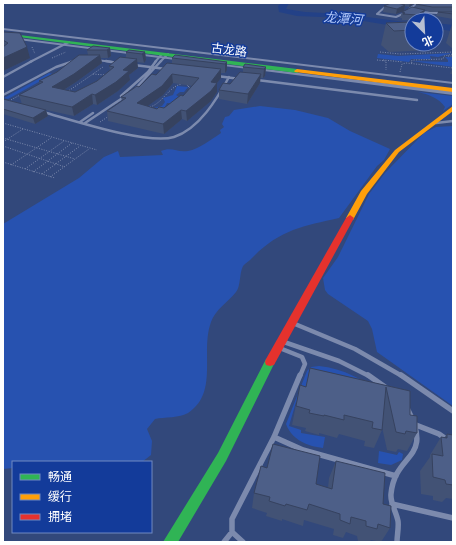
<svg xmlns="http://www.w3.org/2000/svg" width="456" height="545" viewBox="0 0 456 545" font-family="Poppins,'Noto Sans SC',sans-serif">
<rect width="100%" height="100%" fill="#32487b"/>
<path fill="#2752b0" d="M452,53L438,57L430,56L431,59H411L409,62L377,58L378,54L398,56Z
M445,57H453V67L412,61L448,62V60Z
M49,73L53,74L8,99L4,98Z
M177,86L188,87L184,92H180L176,95L179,97L175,103H167L163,111L154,108L162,106L165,102L163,98L173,95Z
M418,92L453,96V104L443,111L445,107C440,99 428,94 418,92Z
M260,106L295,110L328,118L350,131L390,149L384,160L377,166L339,218C303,226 279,230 252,258C250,261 245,263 243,266C239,274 241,286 236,292C228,302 215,310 211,322C200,352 219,393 188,413C180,418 164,417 155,419L147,429L152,441L151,455L142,462H13V468L3,469V224L79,178L104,157L118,151L120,157L163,155L161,151C172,146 177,153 188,151C199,149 212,139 221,133L220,130L224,127L222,124L225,117L229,116L234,110Z
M453,126V406L377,352L372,329L368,321L328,294L325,290L323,278L338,257L369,194L385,173L424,133L436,127Z
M319,366C343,368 365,381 385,394L348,396L307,385L300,403L296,402L289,426L301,430V433L325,437L323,448C307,446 292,440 286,424L307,371L311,367Z
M379,451L397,455L399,452L403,454L402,460L391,465L378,463Z"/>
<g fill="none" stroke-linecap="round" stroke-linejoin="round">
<path fill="#234187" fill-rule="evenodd" d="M281,3H289L286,9L305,12L345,14L412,23V29L345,18L297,16L279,12L278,6Z
M436,23L453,25V31L436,29Z"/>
<path stroke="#7c8aad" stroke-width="1" stroke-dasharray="1 1.5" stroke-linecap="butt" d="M32,47L35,54
M380,52L400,54L453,52
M448,56H453
M52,58L66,52
M377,60L386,61V70
M383,60L403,62
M412,63L411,61L414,60L443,59L444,56L453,54
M400,72L402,64L406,63L453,68
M93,74L105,75
M188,85L187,86L190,87L189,89
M67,92L103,67
M9,101L20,95
M150,107C163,103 169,86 182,84
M100,122L109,116
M3,123L97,150
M3,138L75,159
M3,142L23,129
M3,146L65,167
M3,162L55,178
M11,165L51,138
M25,169L64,141
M33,172L72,143
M42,174L80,146
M50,177L89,149"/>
<path stroke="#7c8aad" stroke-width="2" d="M398,3L385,7L377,14L396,17L405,13
M411,10L409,9L418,3
M420,12L453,14
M96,60L113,62
M30,62L69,42
M70,62L75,61
M155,62L162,54
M160,62L168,54"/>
<path stroke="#7c8aad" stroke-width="2.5" d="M106,61L117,63
M134,65L166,69
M217,76L240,79
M3,77L32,61
M257,80L417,100
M135,89L161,61
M3,95L56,67L74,61
M121,96L148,72L156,61
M43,112C72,120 147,145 174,137C199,129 217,99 229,77
M80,122L93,113
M85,123L124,97
M436,123L453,121"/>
<path stroke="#7c8aad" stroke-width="4.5" d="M295,324L355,349L402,376
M284,342L339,361L369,376
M282,349L302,357L305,364L300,376"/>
<path stroke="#7c8aad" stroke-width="5.5" d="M368,375L385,387
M401,375L453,411
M416,425L439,434L453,444
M274,437L303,450L396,476
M392,504L453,518
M224,542L232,532
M243,542L232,532V519L274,437L300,375
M397,542C397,535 399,527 398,521C396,511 390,503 391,494C395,451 435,461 407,408"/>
<path fill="#7c8aad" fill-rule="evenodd" d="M3,28L453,82V84L3,30Z
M3,36L183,59L185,60L183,61L3,38Z
M214,63L453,91V95L216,65H214Z"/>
<path fill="#30b455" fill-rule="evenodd" d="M3,33L297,69L300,71L297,73L3,35Z
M270,358L274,359L275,362L226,461L178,542H163L218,453L266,359Z"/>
<path fill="#ff9f0a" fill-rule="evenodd" d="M297,69L453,88V92L295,72L294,71Z
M453,106V111L399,152L367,194L353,220H347L346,218L361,191L395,150Z"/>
<path fill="#e5322d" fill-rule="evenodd" d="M350,215L354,218L274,365L270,366L266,365L265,362L266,359L346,218Z"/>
</g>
<path fill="#425275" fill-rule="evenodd" d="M358,3H373L369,4Z
M400,3H415L409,7L405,6L404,11L396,14L383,12L384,6L400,4Z
M453,3V19L436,16L438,12H445H430L425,10L423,15L417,20H402V18H400L402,12L415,8L416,4Z
M453,21V49L446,43Z
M412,22V44H433L431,50L389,52L381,45L386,23Z
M3,32L30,58L3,71Z
M110,48L111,56L108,58H101L102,63L76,82L64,90L75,92L97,81L110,70L109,66L126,58V52H145L146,60L144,63L137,62L138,68L129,75L130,80L118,91L97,105L93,104L74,116L37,108L48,116L35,124L3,114V99L22,104L19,95L40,84L39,81L88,55L87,50Z
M172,58L227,62V70L225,73H221V78L217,83V92L211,101L187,121L182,119L164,134L108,121L107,111L122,101L121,97L139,87L172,63ZM173,83L192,86L183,96L164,108L157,109L147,106L163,95Z
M453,66V74H450Z
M243,67H266L265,76L263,78H260V83L247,104L219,99V90L230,84L243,72Z
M310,368L410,391V415L417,433L407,451L398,449L396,452L387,450L382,427V430L374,448L364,446L365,441L339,434L337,438L319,433V435L305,431L306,428L292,425L300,385L306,387Z
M447,434L453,435V499L446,498L442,502L433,500V496L421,494L420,471L430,457V455L441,437L444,438Z
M336,461L383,504L390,528L381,542L371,540L369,542H362L358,541L357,536L346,532L343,538L333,535L334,529L304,520L303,526L282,519V521L266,516L267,513L252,508L254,493L316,484L328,488L329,478Z"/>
<path fill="#36425f" d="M410,3H415L409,7Z
M405,5L404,11L396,14L397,9Z
M425,10L423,15L416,20L417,15Z
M27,47L30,58L3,71V58Z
M110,48L111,56L108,58L107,50Z
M145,52L146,60L144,63L142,54Z
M100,55L102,63L76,82L54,96L52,87Z
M137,59L138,68L129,75L130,80L118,91L97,105L95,95L123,70Z
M227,62V70L225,73V64Z
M266,67L265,76L263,78L264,69Z
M221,69V78L217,83V92L211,101L187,121L186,111L211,82Z
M172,74L173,83L163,95L138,113L137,103Z
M261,74L260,83L247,104L248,94Z
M92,94L93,104L74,116L72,107Z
M46,110L48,116L35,124L33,118Z
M181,110L182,119L164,134L163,124Z"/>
<path fill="#4d5f88" stroke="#36425f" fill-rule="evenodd" d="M391,3H397L405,5L397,9L384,6Z
M417,3H453V7H432L416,4Z
M412,7L425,10L417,15L403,14L405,13L402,12Z
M438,12H453V14Z
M412,22V30L394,31L386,23Z
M3,32L20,33L27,47L3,58V47L8,43L3,40Z
M93,46L110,48L107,50H87Z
M129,50L145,52L142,54L126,52Z
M79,55H100L74,74L52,87L75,92L97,81L114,67L109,66L120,57L137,59L123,70L129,71L116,82L95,95L92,94L72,107L19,95L43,82L39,81L57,72Z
M175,55L227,62L225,64L172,58Z
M167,63L221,69L211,82L217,83L211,91L186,111L181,110L163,124L107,111L126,98L121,97L137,86L139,87L152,74L156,75ZM172,74L199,78L183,96L181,95L164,108L159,107L157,109L137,103L162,86Z
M245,64L266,67L264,69L243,67Z
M240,72L261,74L248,94L219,90L223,83L230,84Z
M3,99L46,110L33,118L3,109Z
M310,368L410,391V415L417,416V433L406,431L405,434L396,432L386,387L382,430L372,428L373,422L344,415V420L324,415V416L309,413L310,410L296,406L300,385L306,387Z
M447,434L453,435V485L446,484L445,480L433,477L432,454L443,456L441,437L447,438Z
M273,444L320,456L316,484L332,489L336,461L385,473L383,504L391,506L390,528L378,524L377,529L366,526V521L351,517L350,524L340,520V514L309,504L307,510L286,504L285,506L269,501L270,497L254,493L261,466L267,468Z"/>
<g text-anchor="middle" stroke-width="3" stroke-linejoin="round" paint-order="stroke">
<g font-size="12" fill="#fff" stroke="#133b9a">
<text transform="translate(229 50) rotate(7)" y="4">古龙路</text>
</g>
<g font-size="13" font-style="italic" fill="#b2c9fa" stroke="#133b9a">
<text transform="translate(343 18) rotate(5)" y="5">龙潭河</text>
</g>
</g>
<rect width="456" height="545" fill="none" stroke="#ffffff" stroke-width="8"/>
<rect x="12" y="461" width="140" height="72" fill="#133b9a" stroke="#7189c2"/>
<rect x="20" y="474" width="20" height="6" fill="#30b455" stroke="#7189c2"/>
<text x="48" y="481" font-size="12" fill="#ffffff">畅通</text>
<rect x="20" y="494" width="20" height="6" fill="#ff9f0a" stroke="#7189c2"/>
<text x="48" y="501" font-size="12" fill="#ffffff">缓行</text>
<rect x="20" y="514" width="20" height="6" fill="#e5322d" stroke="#7189c2"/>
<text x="48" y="521" font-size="12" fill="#ffffff">拥堵</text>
<g transform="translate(424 32) rotate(156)"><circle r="19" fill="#133b9a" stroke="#7189c2"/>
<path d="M0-3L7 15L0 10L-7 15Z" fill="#b7bfd1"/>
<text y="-6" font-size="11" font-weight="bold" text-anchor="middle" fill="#ffffff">北</text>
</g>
</svg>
